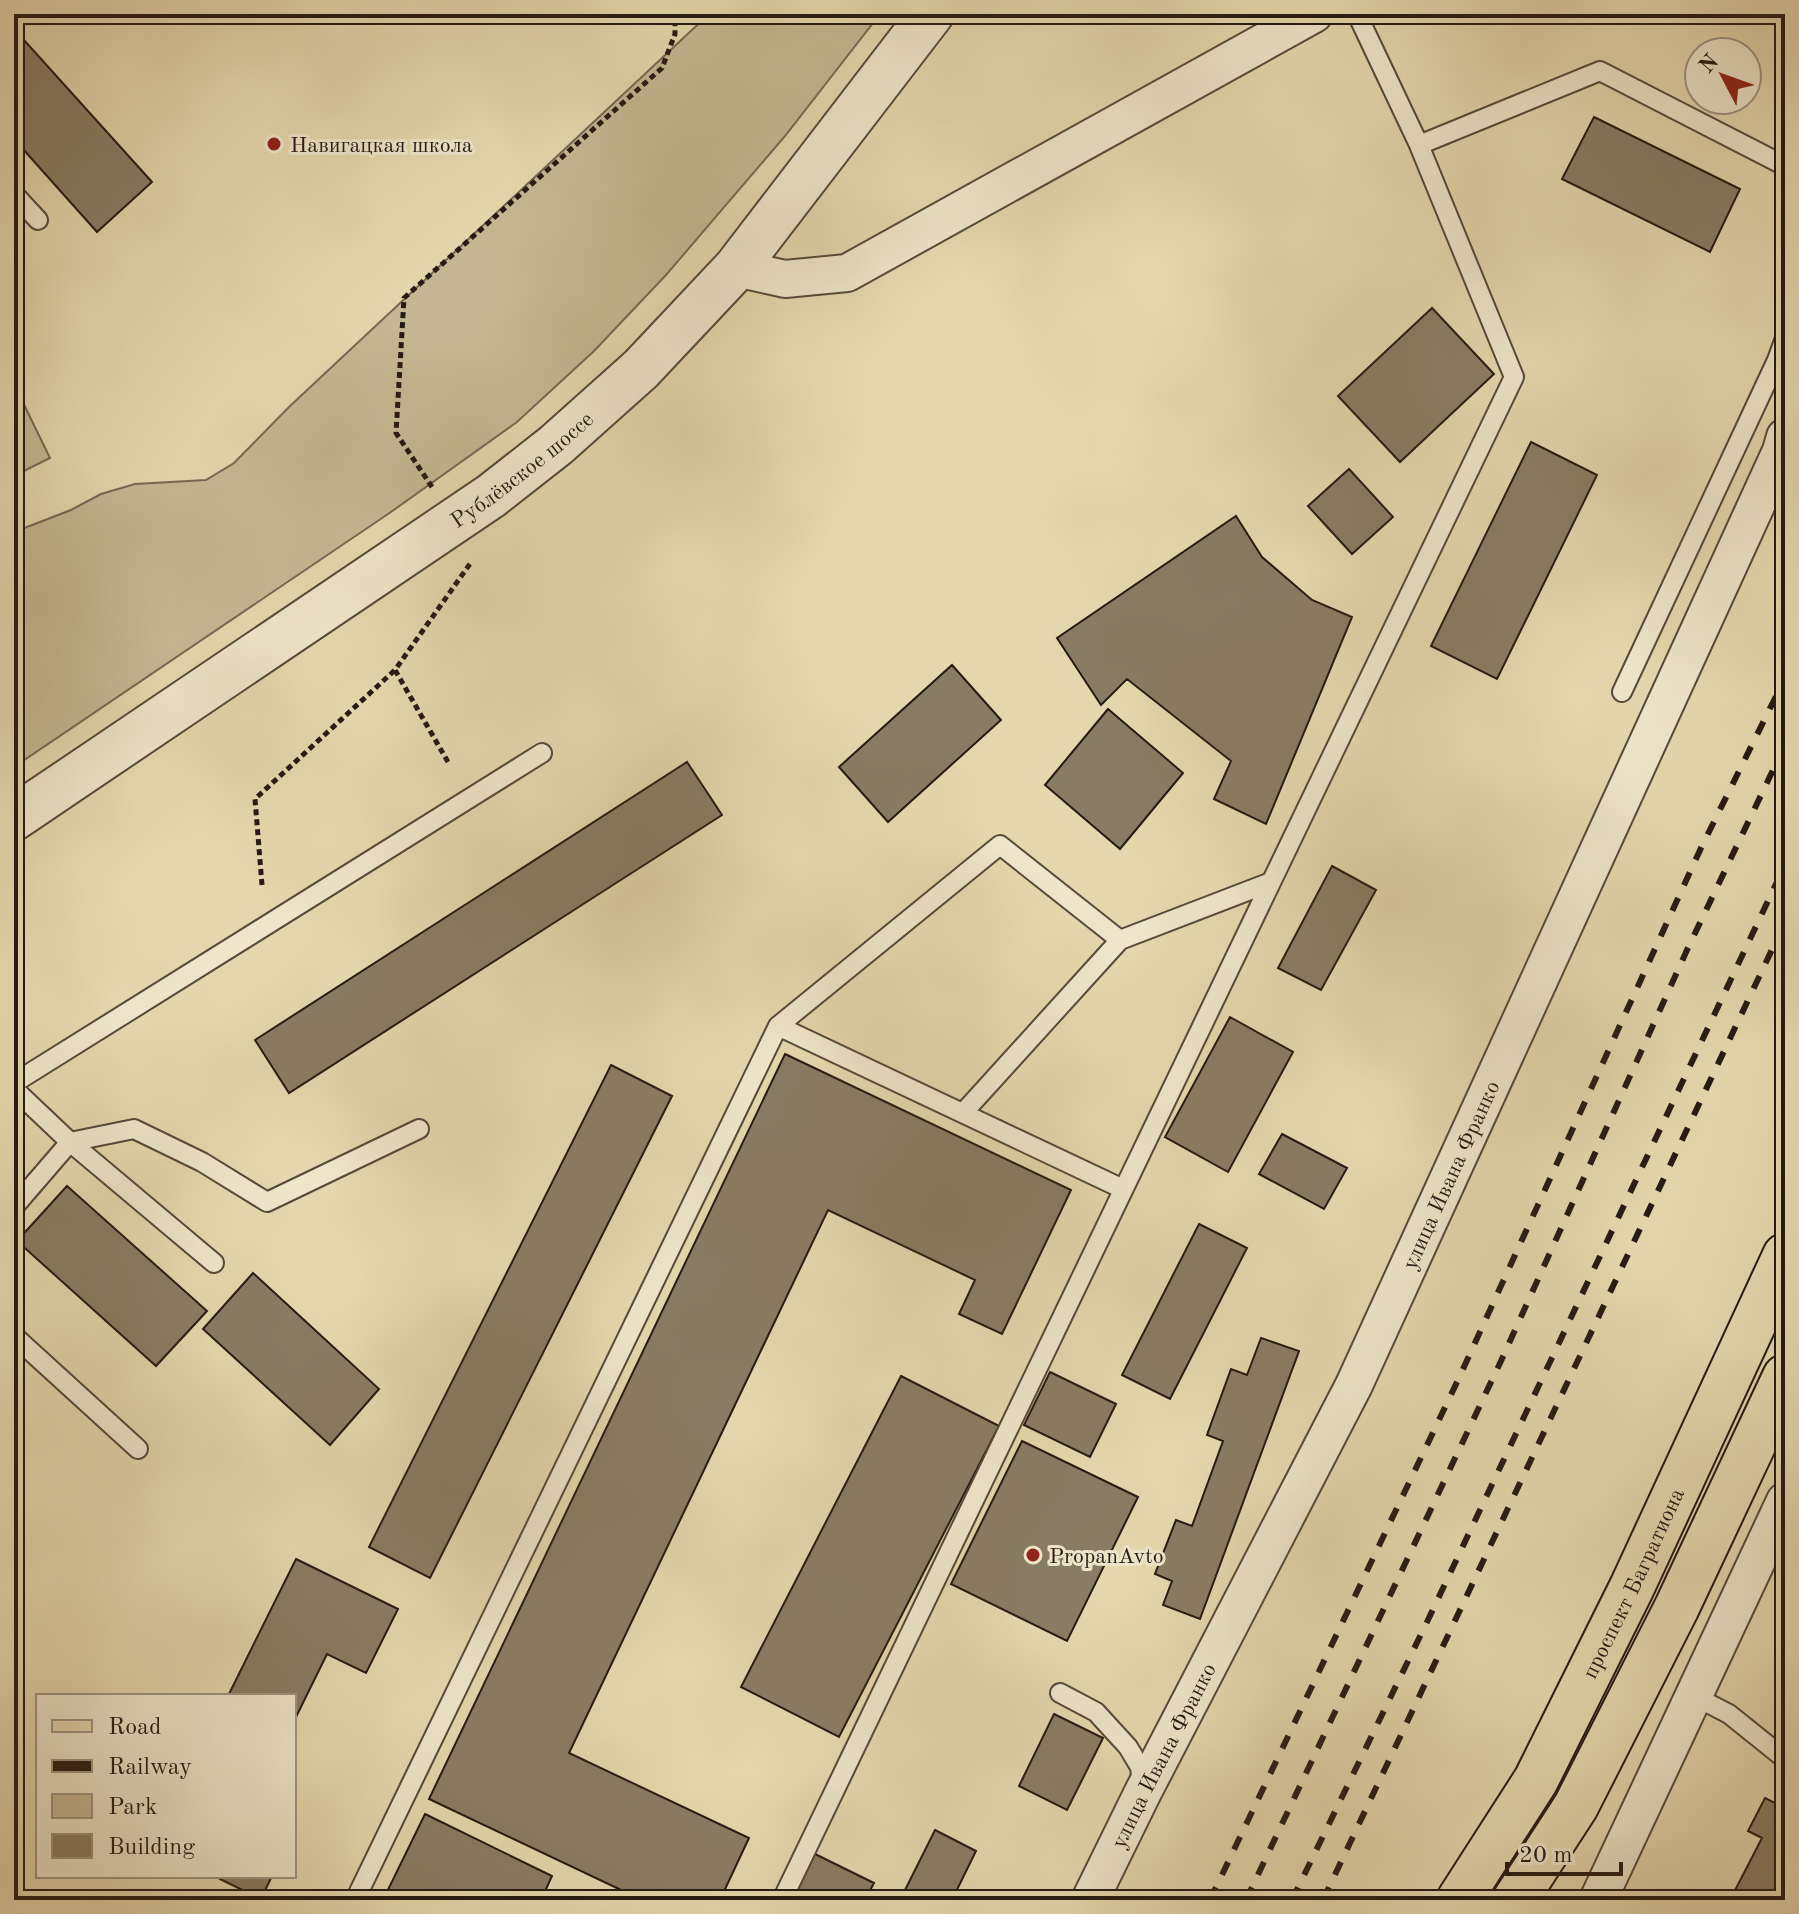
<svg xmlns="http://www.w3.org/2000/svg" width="1799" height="1914" viewBox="0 0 1799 1914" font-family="'Old Standard TT',serif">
<rect width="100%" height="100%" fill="#e5d7ad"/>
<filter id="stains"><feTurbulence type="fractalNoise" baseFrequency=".0025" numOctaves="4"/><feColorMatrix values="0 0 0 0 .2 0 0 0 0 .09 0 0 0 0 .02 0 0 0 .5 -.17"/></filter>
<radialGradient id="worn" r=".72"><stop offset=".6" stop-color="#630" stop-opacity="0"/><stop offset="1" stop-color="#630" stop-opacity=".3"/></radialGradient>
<path fill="#c5b793" stroke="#766854" stroke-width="2" d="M709,14H880L785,136L666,275L594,351L517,422L391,512L14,767V532L71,510L101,494L135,484L206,480L234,463L289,407Z
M14,384L50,458L14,476Z"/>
<path fill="#897c64" stroke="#261a14" stroke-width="2" d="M14,29L152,182L97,232L14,139Z
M1594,117L1740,189L1710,252L1562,179Z
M1432,308L1494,374L1400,462L1338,396Z
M1531,442L1597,475L1497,679L1431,646Z
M1349,469L1393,517L1352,554L1308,506Z
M1236,516L1262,557L1312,600L1352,617L1266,824L1214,799L1231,761L1127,679L1101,705L1057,638Z
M952,665L1001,720L888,822L839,767Z
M1108,709L1183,773L1120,849L1045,785Z
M687,762L722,815L289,1093L255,1040Z
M1332,866L1376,890L1321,990L1278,968Z
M1230,1017L1293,1052L1228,1172L1165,1137Z
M785,1054L1071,1190L1002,1334L959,1314L975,1280L828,1210L569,1753L749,1838L720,1900H642L429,1799Z
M611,1065L672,1096L430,1578L369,1547Z
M1282,1134L1347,1168L1324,1209L1259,1174Z
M67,1186L207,1311L156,1366L17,1241Z
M1199,1224L1247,1248L1170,1399L1122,1375Z
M253,1273L379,1389L330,1445L203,1329Z
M1261,1338L1299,1351L1200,1619L1163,1605L1172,1581L1155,1574L1176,1520L1192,1526L1223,1441L1207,1435L1231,1369L1247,1375Z
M1050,1372L1116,1404L1090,1457L1024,1425Z
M901,1376L999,1426L839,1737L741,1687Z
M1022,1441L1138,1497L1067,1641L951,1584Z
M296,1559L398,1609L366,1673L327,1654L294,1721V1696H228Z
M1054,1714L1103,1738L1067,1810L1019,1786Z
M1765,1798L1785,1808V1900H1730L1762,1838L1748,1831Z
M425,1814L552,1876L541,1900H383Z
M935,1830L976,1851L952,1900H900Z
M815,1854L874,1883L865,1900H792Z
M222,1876H272L261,1899L220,1879Z"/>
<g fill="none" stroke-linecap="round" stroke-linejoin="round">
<g stroke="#56493a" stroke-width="22">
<path id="service" d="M1357,14L1419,145L1600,71L1785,166
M14,194L38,220
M1622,692L1777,360L1785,338
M14,1083L542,753
M14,1089L70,1142L134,1129L202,1162L267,1202L419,1129
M963,1113L1120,940
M1123,1189L778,1026L1000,845L1120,940L1271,882
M14,1207L70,1142L214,1263
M14,1336L138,1449
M1060,1693L1096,1712L1128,1747L1140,1767L1142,1784
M1694,1696L1729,1714L1785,1759
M355,1900L778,1026
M782,1900L1514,377L1419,145"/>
</g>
<g stroke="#56493a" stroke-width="40">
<g id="minor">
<path d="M736,268L785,279L847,273L1314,14"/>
<path id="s1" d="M1090,1900L1143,1792L1354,1385L1781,451L1785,437"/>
<path d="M1598,1900L1785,1501"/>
</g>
</g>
<g stroke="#56493a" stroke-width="48">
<g id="tertiary">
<path id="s2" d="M14,818L491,496L556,445L641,369L736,268L931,14"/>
</g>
</g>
<g stroke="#261a14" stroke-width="48">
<g id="primary">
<path id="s3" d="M1459,1900L1536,1780L1632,1587L1785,1256"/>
<path d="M1515,1900L1576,1806L1677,1607L1785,1377"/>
</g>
</g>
<path stroke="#261a14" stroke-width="5" stroke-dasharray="6 4" stroke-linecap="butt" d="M432,487L396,433L404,298L662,68L675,34V14
M448,762L395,670L472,561
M262,885L255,799L395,670"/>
<use href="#service" stroke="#eee5ca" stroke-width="18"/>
<use href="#minor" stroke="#eee5ca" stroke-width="36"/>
<use href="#tertiary" stroke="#eee5ca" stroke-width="44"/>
<use href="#primary" stroke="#e5d7ad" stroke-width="44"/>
<path stroke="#261a14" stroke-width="6" stroke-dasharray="14 14" stroke-linecap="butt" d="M1210,1900L1458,1380L1701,848L1785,678
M1246,1900L1501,1361L1687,950L1785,745
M1292,1900L1427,1622L1785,865
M1323,1900L1785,922"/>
</g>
<g fill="#8f2418" stroke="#eee5ca" stroke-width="3">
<circle cx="274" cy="144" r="8"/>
<circle cx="1033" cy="1555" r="8"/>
</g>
<g text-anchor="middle" stroke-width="6" stroke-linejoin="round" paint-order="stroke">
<g font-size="22" fill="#261a14" stroke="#eee5ca" text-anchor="start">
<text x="290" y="152">Навигацкая школа</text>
<text x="1049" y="1563">PropanAvto</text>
</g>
<g font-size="22" fill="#261a14" stroke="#eee5ca">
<text dy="8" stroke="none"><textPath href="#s2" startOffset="616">Рублёвское шоссе</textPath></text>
<text dy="8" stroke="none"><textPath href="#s1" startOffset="810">улица Ивана Франко</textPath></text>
<text dy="8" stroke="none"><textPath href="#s3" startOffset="362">проспект Багратиона</textPath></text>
<text dy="8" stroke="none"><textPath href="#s1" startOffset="162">улица Ивана Франко</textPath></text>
</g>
</g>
<rect width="1799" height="1914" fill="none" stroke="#e5d7ad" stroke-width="48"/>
<rect x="16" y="16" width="1767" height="1882" fill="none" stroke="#261a14" stroke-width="4"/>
<rect x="24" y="24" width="1751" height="1866" fill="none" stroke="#261a14" stroke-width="2"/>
<rect x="36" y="1694" width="260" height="184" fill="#eee5ca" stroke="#9e9481" stroke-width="2"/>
<rect x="52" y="1720" width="40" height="12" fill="#e5d7ad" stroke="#9e9481" stroke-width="2"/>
<text x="108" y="1734" font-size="24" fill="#261a14">Road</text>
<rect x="52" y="1760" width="40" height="12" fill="#261a14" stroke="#9e9481" stroke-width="2"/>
<text x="108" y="1774" font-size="24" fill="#261a14">Railway</text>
<rect x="52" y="1794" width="40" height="24" fill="#c5b793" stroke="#9e9481" stroke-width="2"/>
<text x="108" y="1814" font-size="24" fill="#261a14">Park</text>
<rect x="52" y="1834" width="40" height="24" fill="#897c64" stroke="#9e9481" stroke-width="2"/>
<text x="108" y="1854" font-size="24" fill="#261a14">Building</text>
<g transform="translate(1723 76) rotate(311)"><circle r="38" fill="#eee5ca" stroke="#9e9481" stroke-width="2"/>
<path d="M0-6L14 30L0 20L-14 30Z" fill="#8f2418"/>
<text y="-12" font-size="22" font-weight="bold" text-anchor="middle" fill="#261a14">N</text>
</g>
<path d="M1507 1862v12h114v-12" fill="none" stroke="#261a14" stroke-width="4"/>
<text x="1519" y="1862" font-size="24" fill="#261a14" stroke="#eee5ca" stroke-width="6" paint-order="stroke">20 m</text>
<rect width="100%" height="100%" filter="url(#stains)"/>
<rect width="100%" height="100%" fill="url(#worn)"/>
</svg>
